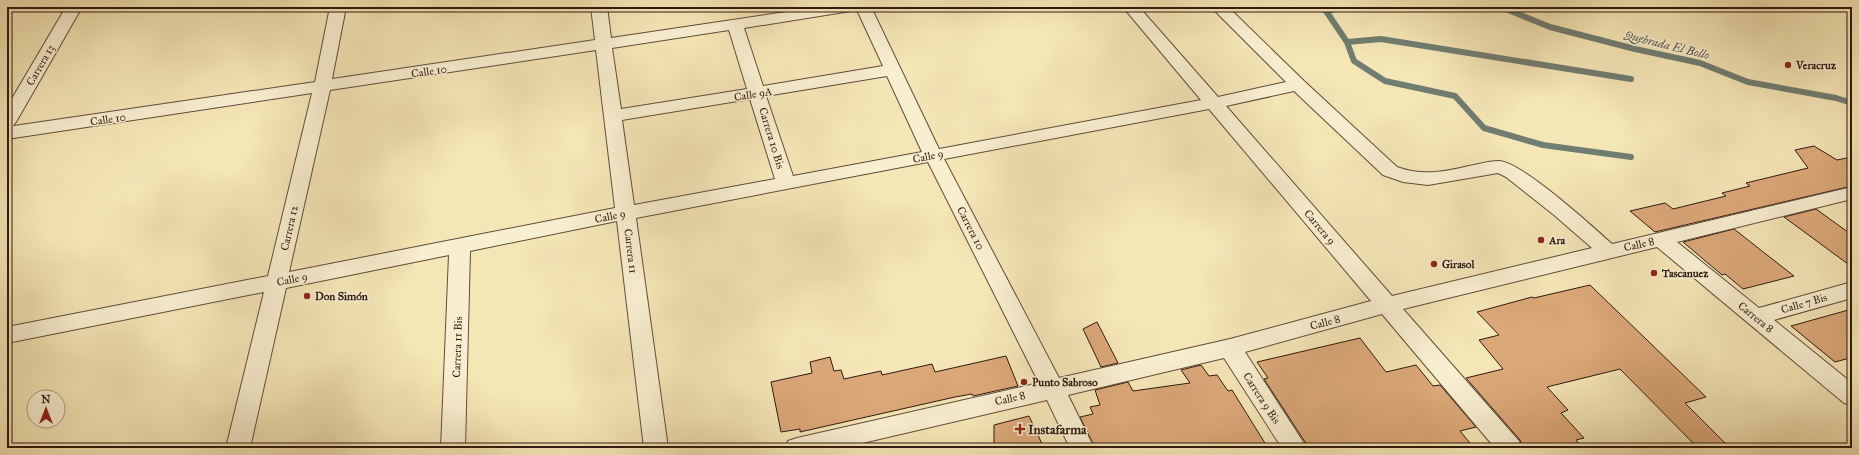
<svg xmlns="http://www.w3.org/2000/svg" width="1859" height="455" viewBox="0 0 1859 455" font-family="'IM FELL Great Primer',serif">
<rect width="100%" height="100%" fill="#f5e6b6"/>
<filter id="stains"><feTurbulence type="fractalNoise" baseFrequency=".005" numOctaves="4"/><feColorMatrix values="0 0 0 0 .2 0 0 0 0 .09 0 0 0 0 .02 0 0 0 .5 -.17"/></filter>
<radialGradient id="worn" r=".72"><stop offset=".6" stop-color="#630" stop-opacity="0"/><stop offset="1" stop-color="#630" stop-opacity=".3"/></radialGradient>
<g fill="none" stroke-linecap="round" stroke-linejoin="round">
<path stroke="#707d71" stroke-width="6" d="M1320,7L1326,11L1344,7
M1501,7L1550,27L1635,49L1700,63L1748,82L1836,98L1852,103
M1326,11L1347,42L1381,39L1631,79
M1347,42L1354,61L1385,81L1455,96L1484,128L1543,145L1631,157"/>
</g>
<path fill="#dba878" stroke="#2f190f" d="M1814,146L1837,160L1852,157V186L1655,232L1630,211L1665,203L1673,209L1726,196L1722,193L1750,186L1746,183L1808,168L1795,150Z
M1816,209L1852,235V267L1784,217Z
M1734,229L1762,251L1794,276L1743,289L1725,274L1722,275L1683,242Z
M1590,285L1706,397L1685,403L1730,448H1704L1701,445L1696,446L1620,369L1547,387L1568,410L1561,413L1584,438L1576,440L1582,448H1523L1520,440L1466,378L1503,369L1479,340L1499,335L1477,312L1532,297L1534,298Z
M1852,309V357L1846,359L1835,362L1791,326Z
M1097,322L1118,363L1101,367L1083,329Z
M1360,338L1386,372L1416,365L1433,386L1440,385L1476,427L1460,431L1474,448H1309L1264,379L1268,378L1257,362Z
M1006,356L1018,386L973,396L972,394L955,397L800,432V429L781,432L771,382L812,373L810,362L830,357L834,371L841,370L844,379L881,371L882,375L932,364L935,372Z
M1201,365L1209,376L1217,375L1228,391L1232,390L1268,448H1095L1080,417L1093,414L1090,407L1100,405L1095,390L1128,382L1133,391L1190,383L1181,370Z
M1029,416L1044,448H994V425Z"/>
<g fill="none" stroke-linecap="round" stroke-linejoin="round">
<g stroke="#604c39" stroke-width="2">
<path id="minor" d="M66,7H82L16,122L13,126L7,127V107Z
M330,7H346L332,79L595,40L591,7H607L611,38L820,7H871L939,149L1201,100L1123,7H1139L1218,97L1286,82L1211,7H1228L1304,81L1397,167C1421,176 1444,172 1469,166C1479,164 1489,161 1499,161C1522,162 1592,226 1612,244L1852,187V199L1677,242L1759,308L1852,282V298L1774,320L1852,383V405L1844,403L1657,247L1403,309L1519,441L1522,448H1495L1382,314L1245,352L1307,448H1282L1224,358L1068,395L1094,448H1070L1047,400L841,448H785L788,441L797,438L1039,383L928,162L636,218L668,448H644L617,221L470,251L465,448H441L449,255L286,288L250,448H226L264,292L7,343V327L268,276L312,93L7,139V127L315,82ZM857,10L883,66L763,86L744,28ZM729,30L747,89L621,109L612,48ZM596,50L615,208L289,272L330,90ZM887,76L922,152L793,176L766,96ZM1294,91L1383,175L1403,182L1428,185L1498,173L1506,177L1554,215L1592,248L1392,296L1226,106ZM750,99L775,179L634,205L622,120ZM1209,109L1371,301L1230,339L1059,378L944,159Z"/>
</g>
<use href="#minor" fill="#f8efd0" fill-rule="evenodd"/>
</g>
<g fill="#8f2418" stroke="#f8efd0" stroke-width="1.5">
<circle cx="1788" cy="65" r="4"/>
<circle cx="1541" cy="240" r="4"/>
<circle cx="1434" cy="264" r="4"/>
<circle cx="1654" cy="273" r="4"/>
<circle cx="307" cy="296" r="4"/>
<circle cx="1024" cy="382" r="4"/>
<path d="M1018 423h4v4h4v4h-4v4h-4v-4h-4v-4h4z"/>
</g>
<g text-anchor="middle" stroke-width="3" stroke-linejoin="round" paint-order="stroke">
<g font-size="11" fill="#2f190f" stroke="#f8efd0">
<text transform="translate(40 65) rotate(-60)" y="4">Carrera 13</text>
<text transform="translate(429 71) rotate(-8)" y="4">Calle 10</text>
<text transform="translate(753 94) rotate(-9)" y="4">Calle 9A</text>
<text transform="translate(108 119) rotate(-8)" y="4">Calle 10</text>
<text transform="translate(772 138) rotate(73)" y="4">Carrera 10 Bis</text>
<text transform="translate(928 156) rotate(-11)" y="4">Calle 9</text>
<text transform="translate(610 216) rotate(-11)" y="4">Calle 9</text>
<text transform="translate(1320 227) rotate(50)" y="4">Carrera 9</text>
<text transform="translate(289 228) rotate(-77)" y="4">Carrera 12</text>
<text transform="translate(971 228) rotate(63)" y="4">Carrera 10</text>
<text transform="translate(1639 244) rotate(-13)" y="4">Calle 8</text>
<text transform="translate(631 251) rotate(83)" y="4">Carrera 11</text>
<text transform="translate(292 279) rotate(-11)" y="4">Calle 9</text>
<text transform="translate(1804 303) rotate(-16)" y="4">Calle 7 Bis</text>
<text transform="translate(1756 317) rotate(39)" y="4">Carrera 8</text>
<text transform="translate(1325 322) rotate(-15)" y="4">Calle 8</text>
<text transform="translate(457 347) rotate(-88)" y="4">Carrera 11 Bis</text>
<text transform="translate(1010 398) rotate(-13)" y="4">Calle 8</text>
<text transform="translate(1262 398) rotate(57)" y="4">Carrera 9 Bis</text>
</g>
<g font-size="11" font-weight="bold" fill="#2f190f" stroke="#f8efd0" text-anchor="start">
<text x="1796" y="69">Veracruz</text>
<text x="1549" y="244">Ara</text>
<text x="1442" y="268">Girasol</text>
<text x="1662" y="277">Tascanuez</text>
<text x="315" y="300">Don Simón</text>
<text x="1032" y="386">Punto Sabroso</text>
</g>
<g font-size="12" font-style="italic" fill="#555348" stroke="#f8efd0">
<text transform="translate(1667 45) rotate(14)" y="4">Quebrada El Bollo</text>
</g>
<g font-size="13" font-weight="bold" fill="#2f190f" stroke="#f8efd0" text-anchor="start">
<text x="1028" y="434">Instafarma</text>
</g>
</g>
<rect width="1859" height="455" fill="none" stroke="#f5e6b6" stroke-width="24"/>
<rect x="8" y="8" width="1843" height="439" fill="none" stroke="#2f190f" stroke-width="2"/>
<rect x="12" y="12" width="1835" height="431" fill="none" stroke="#2f190f"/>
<g transform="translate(46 409)"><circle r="19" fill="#f8efd0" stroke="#a89983"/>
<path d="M0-3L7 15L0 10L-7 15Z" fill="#8f2418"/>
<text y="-6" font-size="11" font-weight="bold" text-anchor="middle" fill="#2f190f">N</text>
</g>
<rect width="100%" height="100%" filter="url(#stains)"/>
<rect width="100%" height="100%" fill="url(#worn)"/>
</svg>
